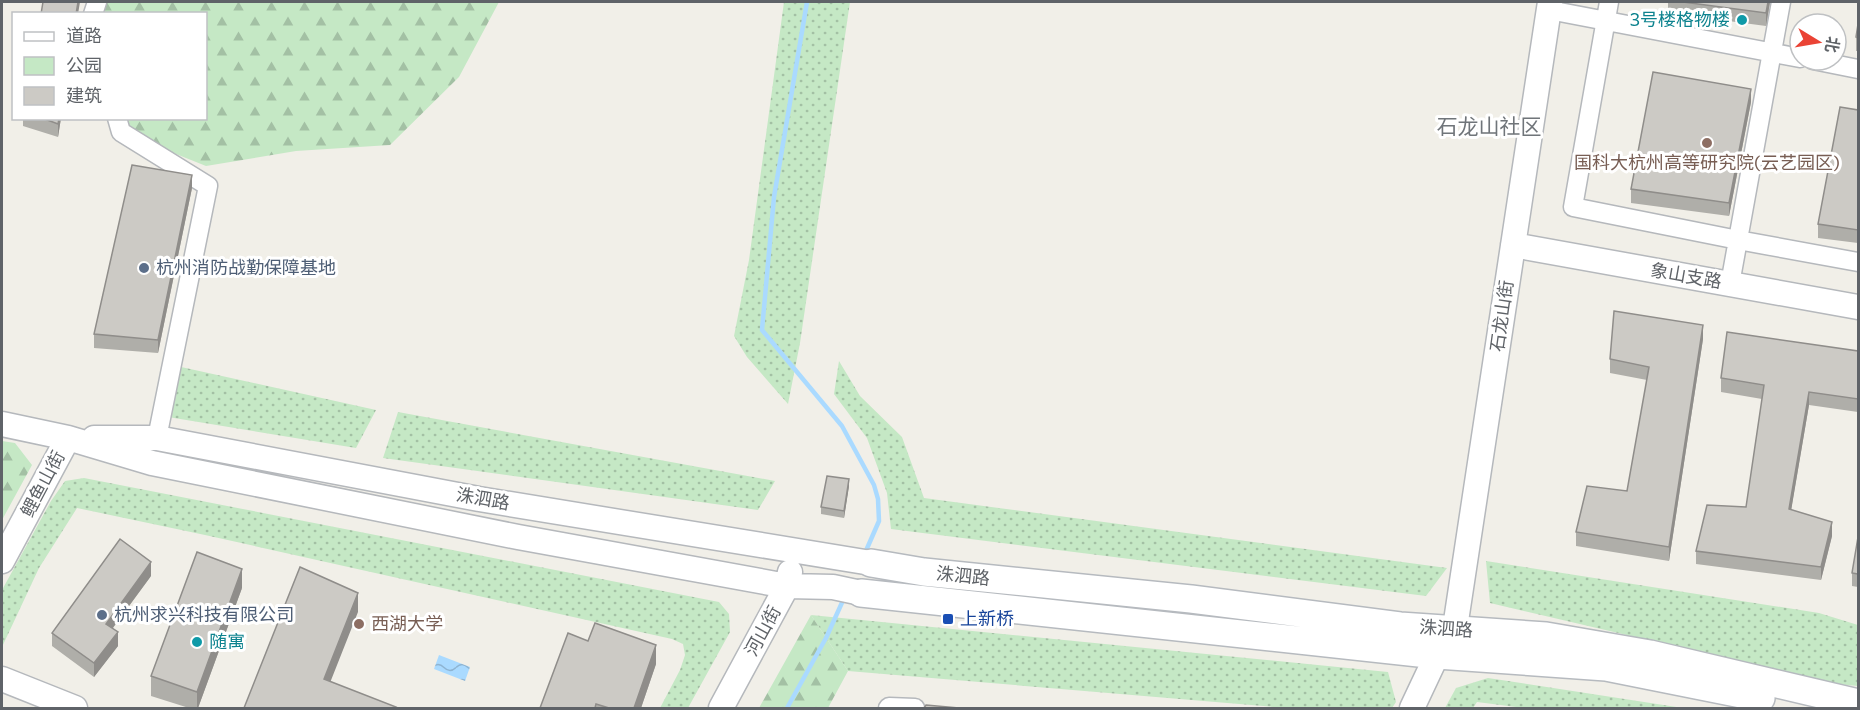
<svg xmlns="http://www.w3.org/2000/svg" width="1860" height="710" viewBox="0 0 1860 710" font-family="Commissioner,'Noto Sans SC',sans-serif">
<defs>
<pattern id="green-dots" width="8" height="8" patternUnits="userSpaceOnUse" patternTransform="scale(1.5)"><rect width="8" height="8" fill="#c5e8c5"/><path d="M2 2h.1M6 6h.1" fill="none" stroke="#a3c0a4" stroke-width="1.8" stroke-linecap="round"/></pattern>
<pattern id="forest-firs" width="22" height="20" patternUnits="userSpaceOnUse" patternTransform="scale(1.5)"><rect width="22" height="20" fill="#c5e8c5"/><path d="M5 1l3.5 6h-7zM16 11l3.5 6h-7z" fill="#a3c0a4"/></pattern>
<pattern id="water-waves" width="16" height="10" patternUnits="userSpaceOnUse" patternTransform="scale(1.5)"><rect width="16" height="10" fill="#aadaff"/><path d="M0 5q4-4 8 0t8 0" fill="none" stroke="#8eb4d2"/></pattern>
</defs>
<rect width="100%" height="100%" fill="#f1efe8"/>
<path fill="url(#green-dots)" d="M784,2H850L800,343L788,404L747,357L734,336L749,260Z
M839,361L860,396L902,437L924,498L1447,568L1426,596L891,529L887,493L867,438L834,394Z
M172,365L376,410L356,448L162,416Z
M398,412L775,481L758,510L383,458Z
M84,478L719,602L729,614L730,632L688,708H660L680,670L685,655L683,644L672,639L205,535L77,508L39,568L2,647V590L51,501L65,481Z
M1486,561L1819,613L1858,625V686L1837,684L1490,603Z
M811,615L1388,672L1396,702L1392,708H1286L848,671Z
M1488,678L1683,708H1684H1524L1477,702L1473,708H1445L1456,688Z"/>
<path fill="url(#forest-firs)" d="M88,2H499L459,77L390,145L296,151L206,166L121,132L115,119L206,118V14H84Z
M2,441L15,443L32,465L2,520Z
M811,615L848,671L828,708H759Z"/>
<path fill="url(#water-waves)" d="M439,655L470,667L465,681L434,669Z"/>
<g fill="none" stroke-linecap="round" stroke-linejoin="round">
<path stroke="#aadaff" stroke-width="4.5" d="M807,2L774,197L762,330L842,426L874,485L878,499L879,521L865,553
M787,708L826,638L845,596"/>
<g stroke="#b5b8bc" stroke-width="21">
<path id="minor" d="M1609,2L1573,207L1738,240L1858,262
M1549,10L1800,58
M93,14L97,2
M1813,60L1858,69
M117,118L121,132L208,186L157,438
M1730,284L1781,2
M888,708L889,707L915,708"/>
</g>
<g stroke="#b5b8bc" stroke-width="27">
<path id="tertiary" d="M1513,245L1858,307
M2,424L68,438L152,463L518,537L787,586L833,587L861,593
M94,438H157L479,499L871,563
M2,561L68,438
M2,679L75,708
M721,708L787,586L790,572
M1412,708L1437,655L1456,621L1550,2"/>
</g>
<g stroke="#b6babf" stroke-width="30">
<path id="secondary" d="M871,563L924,572L1191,599L1400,626L1546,636L1650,654L1858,703
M861,593L1437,655L1606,667L1761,698"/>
</g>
<use href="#minor" stroke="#fff" stroke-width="18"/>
<use href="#tertiary" stroke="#fff" stroke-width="24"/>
<use href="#secondary" stroke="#fff" stroke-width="27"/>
</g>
<path fill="#afaea9" d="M1668,2H1770L1766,26L1668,13Z
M1858,24V51H1856V37Z
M1751,102L1729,216L1631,203V189Z
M1858,110V243L1818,238V224Z
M23,118H61L58,137L23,126Z
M192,188L158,353L94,348V334Z
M1703,339L1669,561L1576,546V532L1627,491L1647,380L1610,373V359Z
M1858,351V412L1809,405L1791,510L1832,536L1821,580L1696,564V551L1746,507L1762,399L1721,392V378Z
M849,486L844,518L821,514V507Z
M1858,537V587L1852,586V573Z
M151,576L113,628L118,646L94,677L52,646V633Z
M242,588L198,708H189L151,696V676Z
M588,641L656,664L641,708H540Z"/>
<path fill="#8f8d8a" d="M78,2H80L78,14H76Z
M1768,2H1770L1766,26V13Z
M1751,89V102L1729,216V203Z
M59,118H61L58,137V124Z
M192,175V188L158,353V340Z
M1703,325V339L1669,561V547Z
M1809,392V405L1789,523V509Z
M849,479V486L844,518V511Z
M1832,522V536L1821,580V567Z
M151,562V576L106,637V624Z
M242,569V588L198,708H197V692Z
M358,593V612L324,698V679Z
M118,632V646L94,677V663Z
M656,645V664L641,708H634Z"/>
<path fill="#cccac5" stroke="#8f8d8a" stroke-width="1.5" d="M43,2H78L76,14H41Z
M1683,2H1768L1766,13Z
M1858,24V38L1856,37Z
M1653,72L1751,89L1729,203L1631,189Z
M1840,107L1858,110V230L1818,224Z
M42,118H59L58,124Z
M132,165L192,175L158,340L94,334Z
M1614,311L1703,325L1669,547L1576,532L1587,486L1627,491L1649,367L1610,359Z
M1727,332L1858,351V399L1809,392L1789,509L1832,522L1821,567L1696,551L1707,505L1746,507L1764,385L1721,378Z
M827,476L849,479L844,511L821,507Z
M1858,537V574L1852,573Z
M120,539L151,562L106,624L118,632L94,663L52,633Z
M197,552L242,569L197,692L151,676Z
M300,567L358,593L324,679L396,707L395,708H244Z
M595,623L656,645L634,708H609L596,704L595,708H540L568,633L588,641Z
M926,705L959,708H924Z"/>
<g fill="#0f9aa8" stroke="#fff" stroke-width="2">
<circle cx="1742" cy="20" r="6"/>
<circle cx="197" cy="642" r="6"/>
</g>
<g fill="#8d6e63" stroke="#fff" stroke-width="2">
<circle cx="1707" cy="143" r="6"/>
<circle cx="359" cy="624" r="6"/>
</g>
<g fill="#5c6f8a" stroke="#fff" stroke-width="2">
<circle cx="144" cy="268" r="6"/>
<circle cx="102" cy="615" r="6"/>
</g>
<rect fill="#1a4fb4" stroke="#fff" stroke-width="2" x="942" y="613" width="12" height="12" rx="3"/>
<g text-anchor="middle" stroke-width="6" stroke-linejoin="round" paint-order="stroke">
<g font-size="18" fill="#0d838f" stroke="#fff" text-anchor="end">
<text x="1730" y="26">3号楼格物楼</text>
<text x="209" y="648" text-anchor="start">随寓</text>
</g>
<g font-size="18" fill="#785e54" stroke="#fff">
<text x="1707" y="169">国科大杭州高等研究院(云艺园区)</text>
<text x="371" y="630" text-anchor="start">西湖大学</text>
</g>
<g font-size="18" fill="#4e5e75" stroke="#fff" text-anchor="start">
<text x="156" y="274">杭州消防战勤保障基地</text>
<text x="114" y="621">杭州求兴科技有限公司</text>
</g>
<g font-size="18" fill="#5f6368" stroke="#fff">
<text transform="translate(1686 276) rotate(10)" y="6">象山支路</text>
<text transform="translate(1502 316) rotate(-82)" y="6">石龙山街</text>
<text transform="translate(43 484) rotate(-62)" y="6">鲤鱼山街</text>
<text transform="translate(483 499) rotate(10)" y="6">洙泗路</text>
<text transform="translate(963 576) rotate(6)" y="6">洙泗路</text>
<text transform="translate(1446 629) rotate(4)" y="6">洙泗路</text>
<text transform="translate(763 631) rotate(-61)" y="6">河山街</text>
</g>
<g font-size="18" fill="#164399" stroke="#fff" text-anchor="start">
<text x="960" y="625">上新桥</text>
</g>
<g font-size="21" fill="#70757a" stroke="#fff">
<text x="1489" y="134">石龙山社区</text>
</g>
</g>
<rect width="1860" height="710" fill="none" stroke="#5f6368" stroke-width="6"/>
<rect x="12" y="12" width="195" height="108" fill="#ffffff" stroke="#bfc1c3" stroke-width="1.5"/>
<rect x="24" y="32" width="30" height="9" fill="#ffffff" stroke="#bfc1c3" stroke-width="1.5"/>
<text x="66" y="42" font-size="18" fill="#5f6368">道路</text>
<rect x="24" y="57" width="30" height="18" fill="#c5e8c5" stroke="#bfc1c3" stroke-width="1.5"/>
<text x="66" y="72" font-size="18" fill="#5f6368">公园</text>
<rect x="24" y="87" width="30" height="18" fill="#cccac5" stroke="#bfc1c3" stroke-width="1.5"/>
<text x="66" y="102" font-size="18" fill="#5f6368">建筑</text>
<g transform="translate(1818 42) rotate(101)"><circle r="28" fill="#ffffff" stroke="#bfc1c3" stroke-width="1.5"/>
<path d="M0-4.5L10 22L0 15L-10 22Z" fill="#ea4335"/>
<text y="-9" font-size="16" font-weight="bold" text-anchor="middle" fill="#5f6368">北</text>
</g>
</svg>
